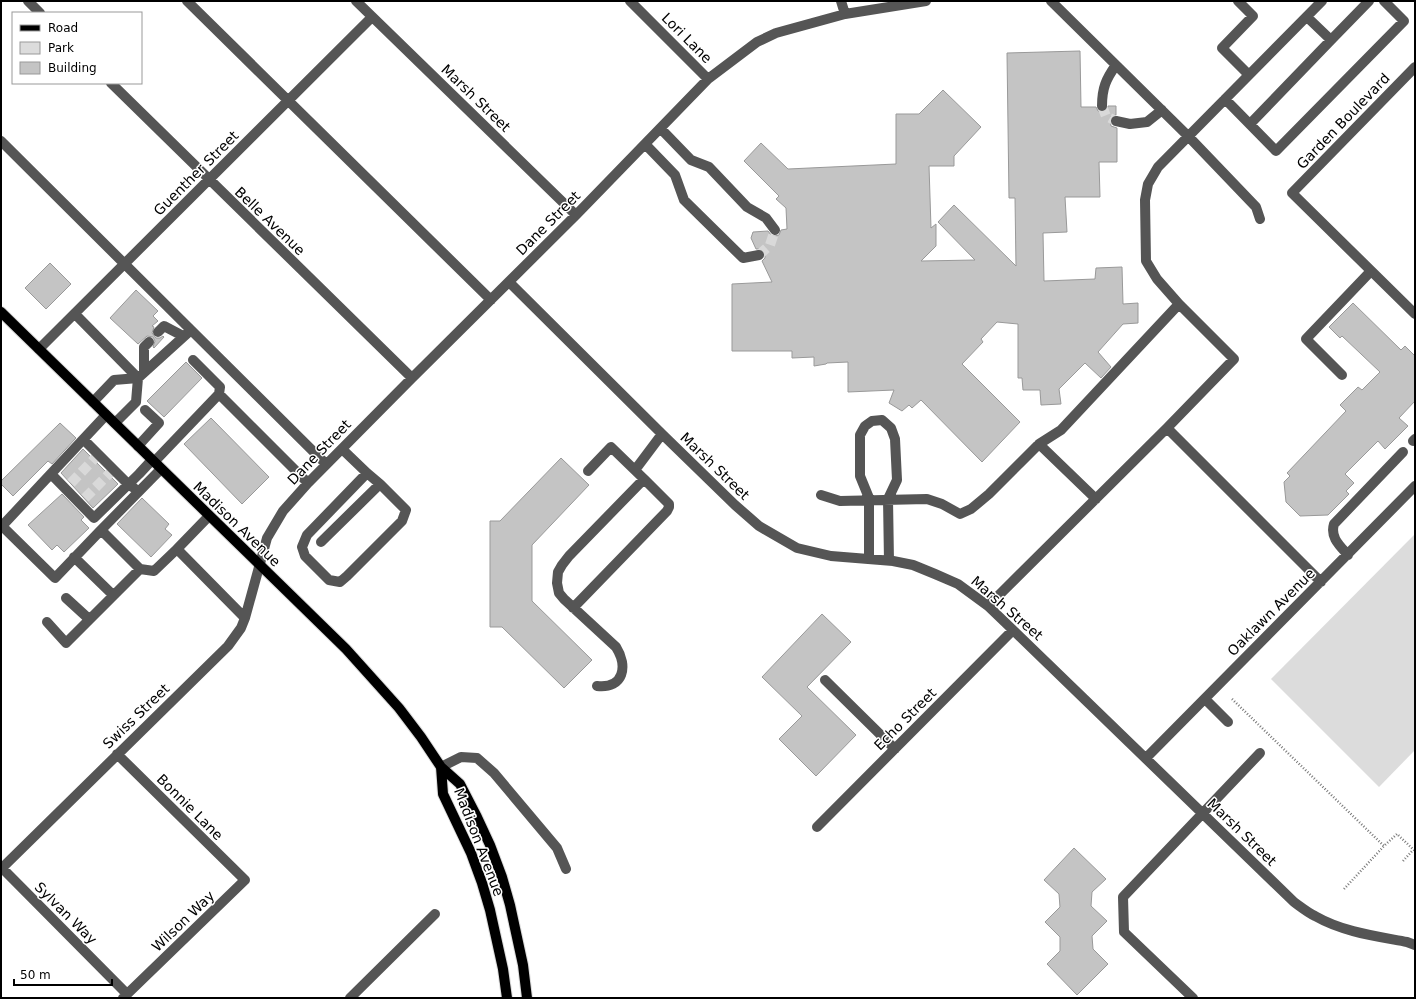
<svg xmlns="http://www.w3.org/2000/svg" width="1416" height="999" viewBox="0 0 1416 999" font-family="'DejaVu Sans',sans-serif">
<rect width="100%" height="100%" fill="#fff"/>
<path fill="#dcdcdc" d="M1415,534V750L1379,787L1271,679Z"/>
<path fill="#c4c4c4" stroke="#999" d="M1080,51L1081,107H1096L1098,111L1102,112L1107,110L1108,106H1116V115L1111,116L1110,120L1111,126L1117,128V162H1099L1100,197H1065L1067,232L1043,233L1044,281L1095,279L1096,268L1122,267L1123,304L1138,303V323L1123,324L1098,352L1111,367L1101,378L1085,363L1059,389L1061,404L1041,405L1040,390H1023L1022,378H1018V324L997,322L981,339L983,342L962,364L1020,422L982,462L921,400L912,408L909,405L902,411L889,403L894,390L848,392V362L827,363L826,364L814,366V357L792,358V351H732V284L772,282L762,261L765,258V253L762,249H756L751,238L753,232L768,231L772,236H775L779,235L781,230L787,229L786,208L776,199L779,196L744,161L761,143L788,169L896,164V114H919L943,90L981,127L954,156V166H929L931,228L936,224V246L921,261L975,260L938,222L954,205L1016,266L1015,198H1009L1007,53Z
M50,263L71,284L46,309L25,288Z
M136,290L158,311L153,316L158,321L152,326L154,327L152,333L156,338H160L163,336L164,337L154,348L153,347L155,341L153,337L147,336L138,344L110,318Z
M1353,303L1401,350L1405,346L1415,356V401L1399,418L1408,426L1385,449L1378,441L1345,474L1354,483L1346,491L1349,494L1328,515L1300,516L1286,502L1284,482L1290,476L1287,473L1346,411L1340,405L1358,387L1362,390L1380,372L1342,336L1340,338L1329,327Z
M186,362L202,378L164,417L147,401Z
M211,418L269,477L242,504L184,444Z
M60,423L76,438L52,464L48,461L13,496L1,484V481Z
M83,449L118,484L93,508L61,473Z
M561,458L589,485L532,545V601L592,660L564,688L502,627H490V521H500Z
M62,494L84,517L81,520L89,528L64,552L57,545L52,550L28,525Z
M142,498L169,524L165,529L172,535L151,557L117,524Z
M822,614L851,642L807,687L856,735L816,776L779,739L802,716L762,677Z
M1074,848L1106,879L1092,892L1091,906L1107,921L1092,936L1093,949L1108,964L1077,995L1047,964L1060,951V937L1045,922L1060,907L1059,894L1044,880Z"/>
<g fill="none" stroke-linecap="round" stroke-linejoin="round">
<path stroke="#d9d9d9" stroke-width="10" stroke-dasharray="10 5" stroke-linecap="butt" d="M1102,106L1106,116L1116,121
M759,255L770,245L775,230
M71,483L97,456
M85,498L112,471"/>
<g stroke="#dbdbdb" stroke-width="12">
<path id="major" d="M1,312L346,649L399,708L421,737L441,767L460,784L477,817L490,845L502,877L510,905L523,965L527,998
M441,767L443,794L471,853L482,883L490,910L503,969L507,998"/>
</g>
<path stroke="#777" stroke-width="2.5" stroke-dasharray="1 2" stroke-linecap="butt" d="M1232,699L1384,846L1397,834L1415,851
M1403,861L1413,850
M1344,889L1384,846"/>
<path stroke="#555" stroke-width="10" d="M28,1L40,13
M187,1L491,300
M356,1L576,215
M630,1L708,79
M841,1L845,14
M1051,1L1188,136L1256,207L1260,219
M1238,1L1253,16L1222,48L1249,75
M1331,40L1369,1
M1415,67L1292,193L1415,314
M111,83L412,378
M1225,99L1276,151L1404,21L1384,1
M1102,106C1102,88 1106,79 1116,65
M1116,121L1130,124L1147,122L1162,110
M1250,124L1331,40L1307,17
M661,129L691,160L709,167L747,207L766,218L775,230
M1,141L191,330L138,378L75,314
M645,144L675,175L684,200L743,258L759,255
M509,282L662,434L735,505L759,526L797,548L831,556L893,561L913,565L935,574L958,584L988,606L1013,630L1294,902C1301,907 1307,912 1315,916C1343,932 1375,936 1407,942L1415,945
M191,330L326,464
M158,332L164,326L183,336
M39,349L372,17
M144,372V347L149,342
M1342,375L1306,339L1371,271
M219,394L308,483
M93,402L114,380L138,378L136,402L115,423
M1167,428L1321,582
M84,440L129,485L134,488
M1413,441L1415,439
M1039,444L1061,430L1179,304
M138,446L159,423L145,410
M154,462L219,394L220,387L193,360
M161,469L101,530L140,569L154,571L177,549
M635,470L662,434
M588,471L611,447L644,479L569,556L562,565L558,572L557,583L559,593L564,599L616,647C628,666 624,689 597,686
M367,473L307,535L302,547L305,556L329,580L340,582L347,576L402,521L406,510L380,484
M51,474L94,518L139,474L152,460
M821,495L840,501L927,499L942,504L960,514L971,509L989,494L1039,444L1096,499
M209,516L177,549L245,618
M101,530L55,578L2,526L106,415
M321,542L380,484L367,473L342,449
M1348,555C1339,545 1330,537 1334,524L1403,452
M74,557L113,595
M869,559V498L860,476V435L865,426L872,421L882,420L891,428L895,439L897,480L888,499L889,561
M66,598L89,619
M988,606L1167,428L1234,359L1179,304L1157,279L1146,261L1145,200L1148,184L1158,167L1322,1
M573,608L667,511L669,507V504L644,479
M47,622L66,643L140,569
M825,680L895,749
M1205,699L1228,722
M117,754L245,880L123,998
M1146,758L1415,486
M441,767L461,757L477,758L494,773L557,848L566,869
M817,827L1013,630
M2,868L127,994
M1,869L228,646L241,628L245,618L267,538L283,511L308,483L412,378L576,215L708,79L757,42L776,33L845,14L926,1
M350,998L435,914
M1193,998L1124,932L1123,897L1260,753"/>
<use href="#major" stroke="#000" stroke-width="10"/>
</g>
<g text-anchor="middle" stroke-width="3" stroke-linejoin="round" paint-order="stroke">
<g font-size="14" fill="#000" stroke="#fff">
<text transform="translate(687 38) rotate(45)" y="5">Lori Lane</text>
<text transform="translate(476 98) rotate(44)" y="5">Marsh Street</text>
<text transform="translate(1343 121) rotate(-46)" y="5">Garden Boulevard</text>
<text transform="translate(196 173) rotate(-45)" y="5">Guenther Street</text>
<text transform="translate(270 221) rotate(44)" y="5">Belle Avenue</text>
<text transform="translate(548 223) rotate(-45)" y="5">Dane Street</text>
<text transform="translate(319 452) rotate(-46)" y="5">Dane Street</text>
<text transform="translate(715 466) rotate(44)" y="5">Marsh Street</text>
<text transform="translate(237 524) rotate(44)" y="5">Madison Avenue</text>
<text transform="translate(1007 608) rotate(41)" y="5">Marsh Street</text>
<text transform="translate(1271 612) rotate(-45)" y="5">Oaklawn Avenue</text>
<text transform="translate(136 716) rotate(-44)" y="5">Swiss Street</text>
<text transform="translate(905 719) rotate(-45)" y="5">Echo Street</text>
<text transform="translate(190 807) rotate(45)" y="5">Bonnie Lane</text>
<text transform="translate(1242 832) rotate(44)" y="5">Marsh Street</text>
<text transform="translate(479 842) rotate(69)" y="5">Madison Avenue</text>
<text transform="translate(66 913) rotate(45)" y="5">Sylvan Way</text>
<text transform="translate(183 921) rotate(-44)" y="5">Wilson Way</text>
</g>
</g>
<rect width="1416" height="999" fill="none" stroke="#000000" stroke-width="4"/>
<rect x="12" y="12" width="130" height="72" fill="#ffffff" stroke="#999999"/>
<rect x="20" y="25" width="20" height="6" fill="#000000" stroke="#999999"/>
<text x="48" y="32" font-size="12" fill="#000000">Road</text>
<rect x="20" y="42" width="20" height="12" fill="#dcdcdc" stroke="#999999"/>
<text x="48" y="52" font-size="12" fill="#000000">Park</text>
<rect x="20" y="62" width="20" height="12" fill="#c4c4c4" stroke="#999999"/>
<text x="48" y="72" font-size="12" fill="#000000">Building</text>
<path d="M14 979v6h98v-6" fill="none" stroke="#000000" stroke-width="2"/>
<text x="20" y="979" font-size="12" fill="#000000" stroke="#ffffff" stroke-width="3" paint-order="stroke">50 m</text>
</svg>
